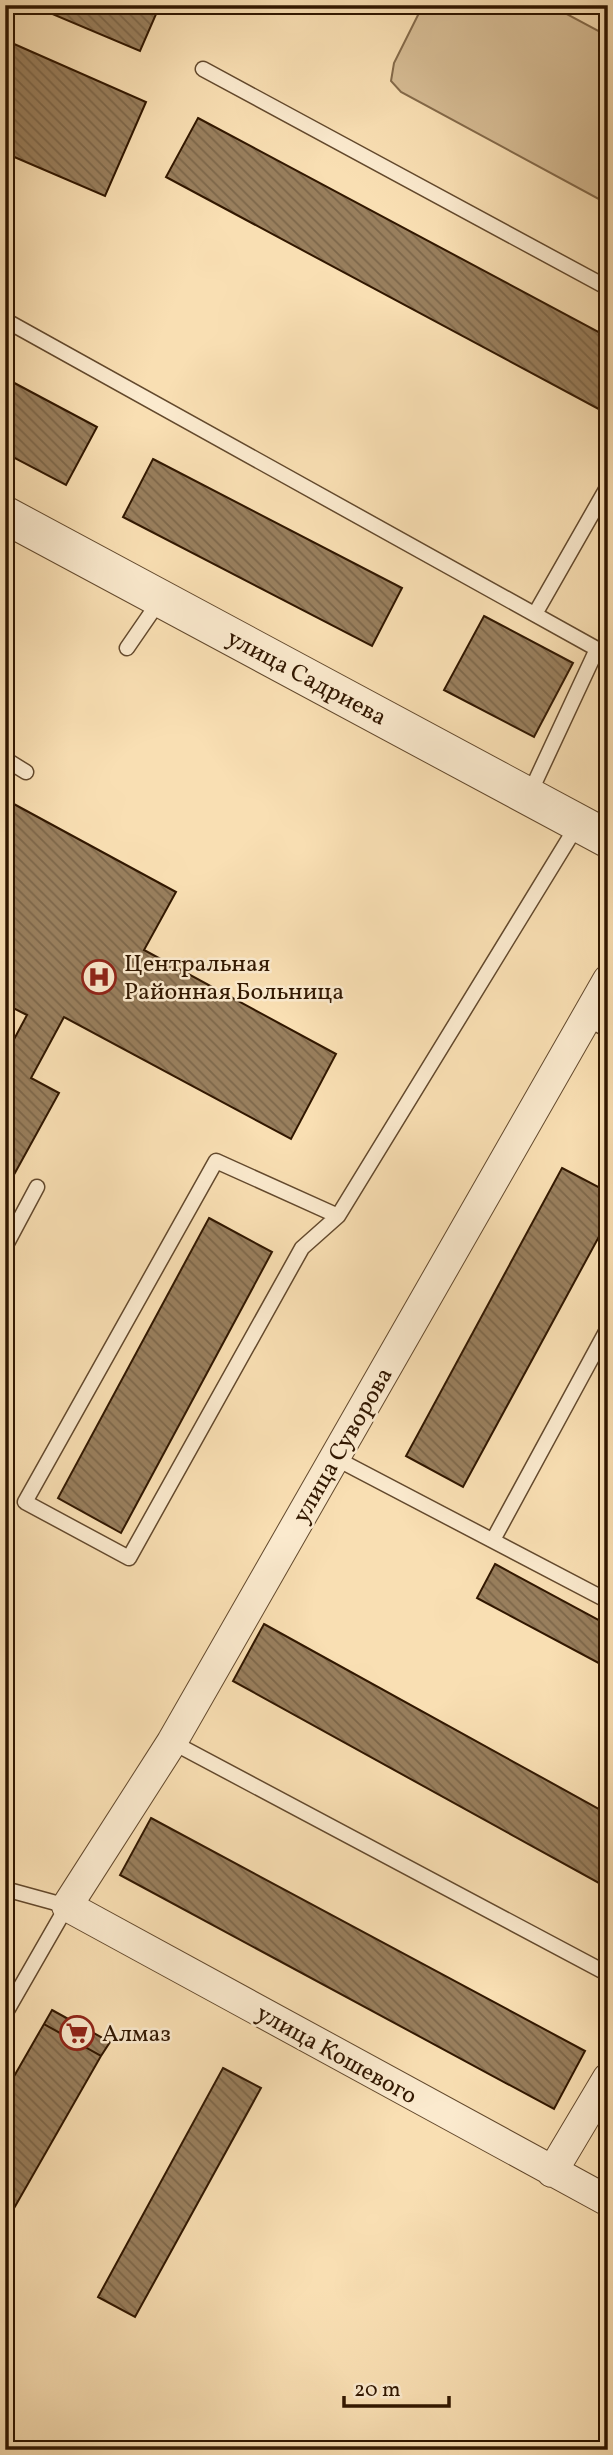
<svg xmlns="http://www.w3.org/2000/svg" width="613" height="2455" viewBox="0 0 613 2455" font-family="Vollkorn,serif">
<defs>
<pattern id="building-back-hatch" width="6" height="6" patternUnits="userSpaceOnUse" patternTransform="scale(1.75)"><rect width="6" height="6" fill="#997f5d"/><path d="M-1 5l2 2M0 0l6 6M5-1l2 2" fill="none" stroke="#7d674a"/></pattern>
</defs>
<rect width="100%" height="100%" fill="#f9dfb3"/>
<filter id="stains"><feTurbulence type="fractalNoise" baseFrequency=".00286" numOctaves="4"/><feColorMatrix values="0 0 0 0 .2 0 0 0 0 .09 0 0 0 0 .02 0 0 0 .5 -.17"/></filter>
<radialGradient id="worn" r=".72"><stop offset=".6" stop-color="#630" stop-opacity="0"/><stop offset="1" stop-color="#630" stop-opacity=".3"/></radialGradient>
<path fill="#d7bd95" stroke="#846a4a" stroke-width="2" d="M423,5H550L608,36V204L401,92L391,81L394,63Z"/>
<path fill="url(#building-back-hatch)" stroke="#311700" stroke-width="2" d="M39,5H160L140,51L38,8Z
M5,40L146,102L105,196L5,153Z
M198,118L608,337V414L166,177Z
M5,378L97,427L66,485L5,453Z
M153,459L402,588L372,646L123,517Z
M484,616L573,663L534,737L444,690Z
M12,803L176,892L144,950L336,1054L291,1139L64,1017L31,1078L59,1093L5,1191V1056L27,1015L5,1004V815Z
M562,1168L608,1192V1220L463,1487L406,1456Z
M209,1218L272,1252L121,1533L58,1498Z
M495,1564L608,1625V1668L477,1598Z
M264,1624L608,1814V1888L233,1681Z
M151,1818L585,2051L554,2109L120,1875Z
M52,2010L110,2042L101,2056L44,2024Z
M44,2024L101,2056L5,2224V2092Z
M223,2068L261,2088L135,2317L98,2297Z"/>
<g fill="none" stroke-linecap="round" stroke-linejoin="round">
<g stroke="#63492d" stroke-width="17">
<path id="service" d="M203,69L608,288
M5,320L597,649L529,795
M535,614L608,486
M127,648L160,600
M5,759L26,772
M586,1018L608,1030
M338,1216L216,1161L25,1502L129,1558L302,1248L338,1216L578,824
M5,1247L37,1187
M335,1458L608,1601
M493,1540L608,1328
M172,1742L608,1974
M5,1889L67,1906L5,2014"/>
</g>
<g stroke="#63492d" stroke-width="32">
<path id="minor" d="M608,980L172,1742L67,1906L608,2201
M552,2172L608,2078"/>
</g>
<g stroke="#63492d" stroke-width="39">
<path id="tertiary" d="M5,515L608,839"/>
</g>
<use href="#service" stroke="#fbeace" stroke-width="14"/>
<use href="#minor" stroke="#fbeace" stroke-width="30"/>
<use href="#tertiary" stroke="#fbeace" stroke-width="37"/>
</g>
<defs>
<g id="hospital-ring" transform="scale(1.75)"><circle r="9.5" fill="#fbeace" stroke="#8f2418" stroke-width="1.5"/><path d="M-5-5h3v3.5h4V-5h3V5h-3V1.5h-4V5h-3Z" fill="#8f2418"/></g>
<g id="supermarket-ring" transform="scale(1.75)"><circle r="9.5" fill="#fbeace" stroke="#8f2418" stroke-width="1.5"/><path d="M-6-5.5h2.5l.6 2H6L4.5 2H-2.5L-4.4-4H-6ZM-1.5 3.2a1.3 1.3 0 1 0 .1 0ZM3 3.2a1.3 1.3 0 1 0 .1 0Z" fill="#8f2418"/></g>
</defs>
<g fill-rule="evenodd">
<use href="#hospital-ring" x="99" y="977"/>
<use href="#supermarket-ring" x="77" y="2033"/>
</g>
<g text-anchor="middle" stroke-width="5" stroke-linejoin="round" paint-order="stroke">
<g font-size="24" fill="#311700" stroke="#fbeace">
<text transform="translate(307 677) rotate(28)" y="8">улица Садриева</text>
<text transform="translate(342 1445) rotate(-60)" y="8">улица Суворова</text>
<text transform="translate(337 2054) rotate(29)" y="8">улица Кошевого</text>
</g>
<g font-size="24" fill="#311700" stroke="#fbeace" text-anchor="start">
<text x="124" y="971">Центральная<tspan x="124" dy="28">Районная Больница</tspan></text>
<text x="102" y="2041">Алмаз</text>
</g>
</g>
<rect width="613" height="2455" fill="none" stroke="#f9dfb3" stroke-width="28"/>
<rect x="7" y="7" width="599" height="2441" fill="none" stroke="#311700" stroke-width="3.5"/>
<rect x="14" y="14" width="585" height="2427" fill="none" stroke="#311700" stroke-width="2"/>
<path d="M344 2396v10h105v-10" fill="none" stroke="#311700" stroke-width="3.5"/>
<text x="354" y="2396" font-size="21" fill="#311700" stroke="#fbeace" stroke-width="5" paint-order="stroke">20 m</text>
<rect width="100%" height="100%" filter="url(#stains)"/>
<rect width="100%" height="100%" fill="url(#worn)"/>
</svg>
